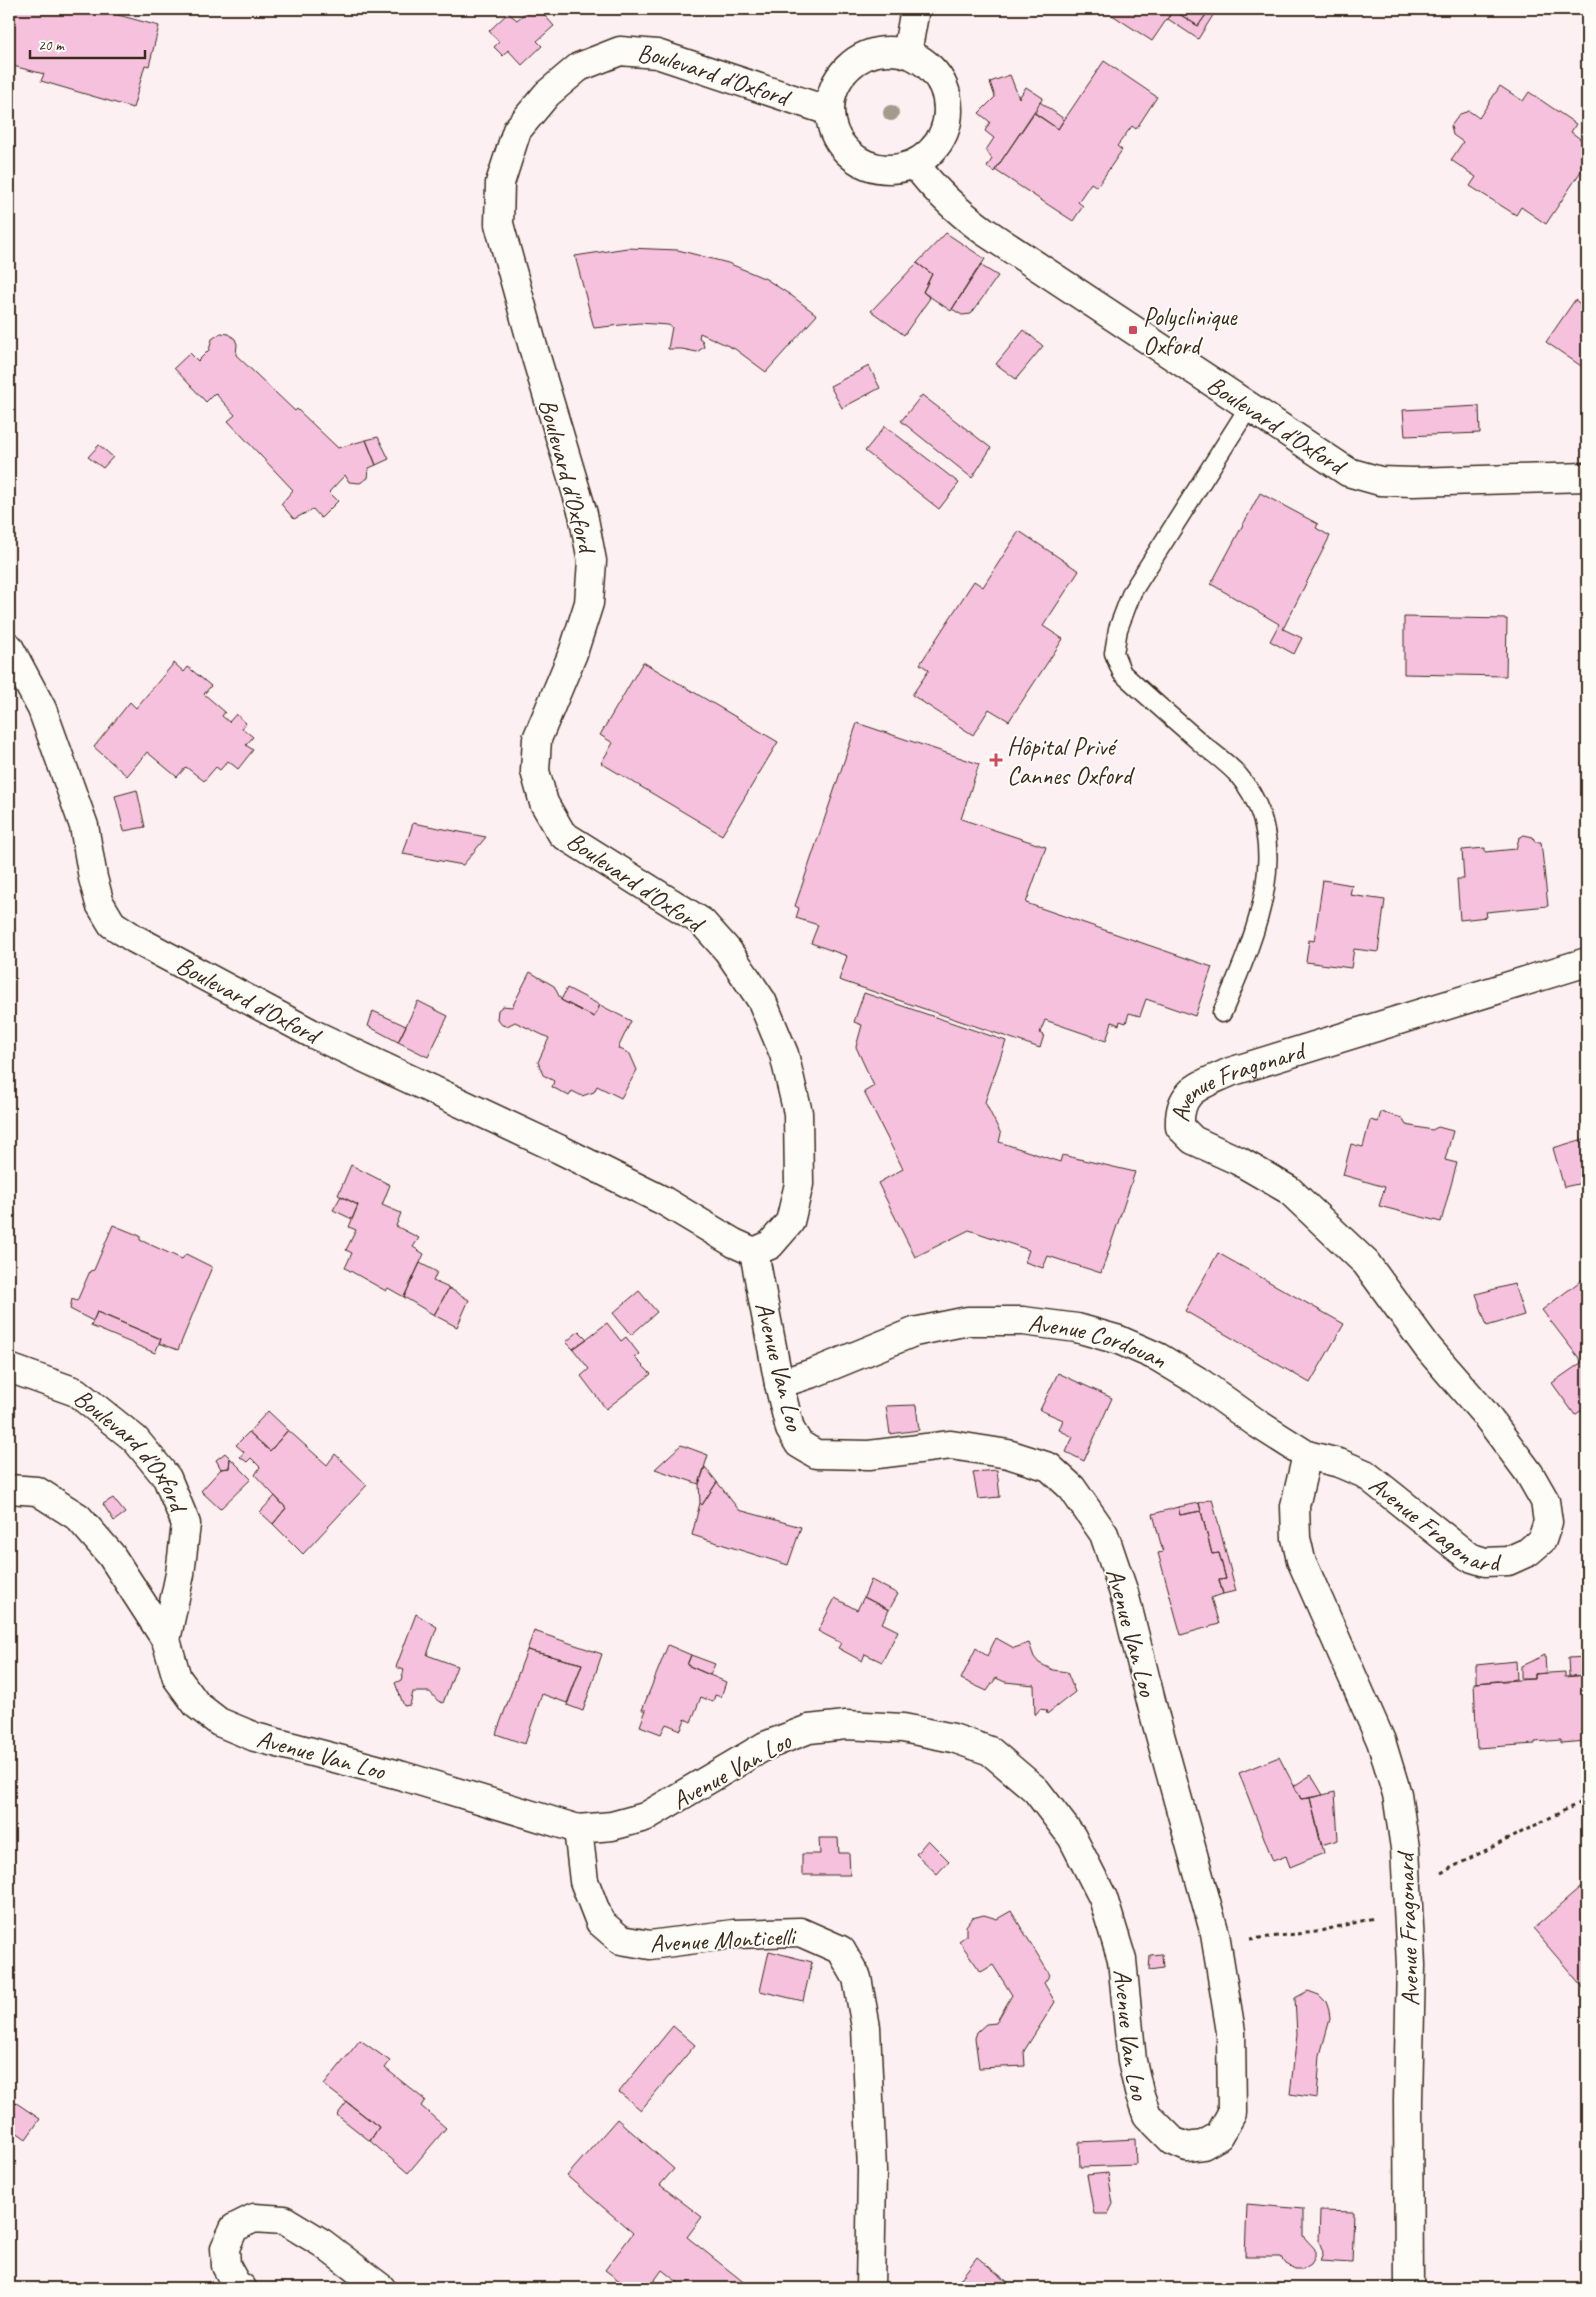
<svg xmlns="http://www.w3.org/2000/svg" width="1596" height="2297" viewBox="0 0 1596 2297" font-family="Caveat,sans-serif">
<rect width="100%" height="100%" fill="#fcf0f2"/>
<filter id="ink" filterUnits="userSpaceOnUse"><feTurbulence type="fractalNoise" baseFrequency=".02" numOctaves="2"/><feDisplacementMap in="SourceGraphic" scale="10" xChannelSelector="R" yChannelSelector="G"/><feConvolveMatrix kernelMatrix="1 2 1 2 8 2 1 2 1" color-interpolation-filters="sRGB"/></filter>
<g filter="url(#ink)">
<path fill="#f6c1dd" stroke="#3b2a1e" d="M9,9H96L159,26L149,66L145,65L133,108L41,81L44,74L9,65Z
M530,9H539L554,26L537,41L542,46L522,65L508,50L503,56L494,47L499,42L489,31L508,13L517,20Z
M1103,9H1210L1198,26L1173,10L1152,41Z
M1210,9H1217L1198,39L1168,19L1173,10L1198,26Z
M1104,61L1157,97L1136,129L1132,126L1117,146L1122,150L1097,187L1091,183L1078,202L1083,206L1073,221L995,170L1034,113L1058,129Z
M1010,75L1019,98L1026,87L1043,98L994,172L987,167L992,159L986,150L994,138L985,131L990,122L979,113L995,97L990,82Z
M1500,86L1523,101L1529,92L1576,124L1571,132L1587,144V162L1546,224L1521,207L1516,215L1470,186L1476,177L1451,160L1463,142L1453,135L1451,126L1460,114L1469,111L1479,118Z
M1040,102L1064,119L1058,129L1035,113Z
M946,233L985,259L951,311L923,292L932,274L917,263Z
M627,248L678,250L728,263L766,279L792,296L817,315L766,372L735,349L700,333L699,338L702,340L704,347L697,352L682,349H668L672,327L668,325L639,323L594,328L575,256Z
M917,263L932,274L923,292L930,298L904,335L871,311Z
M980,265L998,276L971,314L962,315L952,309Z
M1575,300L1587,309V370L1546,342Z
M1024,330L1043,346L1016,379L996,364Z
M221,333L229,334L235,339L237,344L236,355L295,411L297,409L338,448L366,440L376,465L369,468L368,478L360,483L349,482L345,475L329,492L338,501L321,518L313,509L294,519L281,504L293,490L228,421L235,415L215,393L206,402L174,368L190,353L198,361L209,350L212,339Z
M869,366L880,388L842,408L830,386Z
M922,395L991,448L972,478L901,421Z
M1479,406L1480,433L1405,436L1403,410Z
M885,426L959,483L939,509L865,451Z
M378,437L389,459L376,465L366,440Z
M99,445L113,457L103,468L88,457Z
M1260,493L1318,524L1316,528L1330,536L1283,629L1302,638L1294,654L1270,641L1279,624L1211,584Z
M1019,531L1079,571L1043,626L1063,639L1009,721L989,709L973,735L912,695L929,670L920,664L974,581L983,587Z
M1404,617L1507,619L1506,676L1404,674Z
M643,662L778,742L722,835L601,763L613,743L600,735Z
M174,663L184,672L188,667L211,686L204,694L225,712L222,716L229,722L236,714L246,723L242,728L253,737L246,745L253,750L238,769L228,761L220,770L216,767L204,781L186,767L177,777L147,752L127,776L94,747L130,702L136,708Z
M857,723L979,764L961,819L1046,847L1026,903L1212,967L1195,1016L1146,999L1140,1016L1129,1013L1126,1023L1120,1021L1119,1025L1112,1022L1106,1041L1045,1020L1040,1033L1044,1035L1040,1048L839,980L847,956L811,943L818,925L796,918L799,908L795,906Z
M137,790L145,827L124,831L115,796Z
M413,823L486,837L463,865L403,854Z
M1524,835L1533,837L1535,842H1541L1548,906L1486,912L1487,917L1460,920L1457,879H1464L1462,850L1485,848V852L1516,849L1519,838Z
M1323,880L1352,885L1350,895L1385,900L1378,952L1354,949L1351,968L1306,962L1309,940L1314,941Z
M530,972L554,986L561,1000L594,1017L600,1005L631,1021L618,1048L630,1054L637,1070L621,1098L597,1086L594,1092L582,1096L572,1091L569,1096L552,1087L554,1081L543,1075L538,1062L549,1038L515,1022L507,1026L502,1025L497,1019L498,1010L503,1006L512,1007Z
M567,988L600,1005L594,1017L561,1000Z
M864,993L1006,1041L985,1102L1001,1134L999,1142L1060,1162L1062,1155L1135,1172L1101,1273L1048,1256L1043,1268L1025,1262L1029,1250L969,1230L915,1257L878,1183L903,1169L864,1092L874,1086L856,1047L862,1025L854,1022Z
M418,1001L448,1016L428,1057L398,1042Z
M373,1011L406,1026L398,1042L368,1026Z
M1381,1112L1402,1118L1406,1125L1432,1130L1438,1127L1453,1131L1445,1160L1457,1163L1441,1222L1379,1206L1385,1187L1343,1175L1351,1144L1363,1147L1370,1120L1378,1122Z
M1587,1122V1182L1564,1187L1553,1148L1587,1138L1583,1124Z
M351,1165L390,1185L382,1205L401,1213L396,1226L419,1238L413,1247L424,1254L404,1297L388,1288L386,1291L345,1268L352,1253L346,1250L356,1230L349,1227L358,1205L338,1195Z
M341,1196L358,1205L352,1219L333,1210Z
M113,1225L140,1236V1240L182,1259L186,1254L212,1267L178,1350L159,1343L161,1339L97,1312L93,1321L70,1309L72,1299L77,1301L90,1271L94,1270Z
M1218,1253L1344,1324L1310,1383L1185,1311Z
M420,1263L437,1272L433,1281L449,1288L434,1315L404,1297Z
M1587,1276V1406L1575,1415L1552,1383L1582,1362L1542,1310Z
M1514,1284L1524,1315L1487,1326L1476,1294Z
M449,1288L469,1300L457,1327L434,1315Z
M639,1291L657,1312L631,1335L613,1313Z
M97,1312L161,1339L155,1353L91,1326Z
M607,1323L621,1341L626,1337L639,1354L634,1357L651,1374L606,1409L581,1376L589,1369L573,1349Z
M579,1331L587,1339L573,1349L566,1342Z
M1058,1373L1112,1398L1084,1461L1066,1452L1073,1437L1059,1430L1063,1420L1040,1410Z
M916,1405L919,1430L890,1434L886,1406Z
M268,1411L288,1430L270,1451L249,1432Z
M288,1430L327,1465L335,1454L367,1485L303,1554L273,1524L286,1508L255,1475L260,1467L251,1458L247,1462L240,1457L244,1452L236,1445L249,1432L270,1451Z
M681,1445L708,1455L699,1484L655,1469Z
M225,1453L230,1458L229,1468L221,1469L216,1460Z
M230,1458L251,1479L220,1509L201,1491L221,1469L229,1468Z
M705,1467L717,1482L702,1505L700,1503L699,1484Z
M997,1470L1000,1497L978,1499L973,1472Z
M717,1482L739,1510L801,1527L788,1565L692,1535L700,1503L702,1505Z
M275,1496L286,1508L273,1524L260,1512Z
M113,1498L125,1513L114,1521L103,1504Z
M1212,1499L1236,1591L1223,1594L1219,1580L1226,1579L1219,1553L1212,1554L1199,1503Z
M1199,1503L1201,1511L1180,1515L1178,1507Z
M1178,1507L1180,1515L1201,1511L1212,1554L1219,1553L1226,1579L1219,1580L1223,1594L1211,1598L1219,1624L1181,1635L1158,1553L1163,1552L1153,1514Z
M871,1580L898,1594L889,1610L864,1597Z
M864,1597L889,1610L882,1623L898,1631L882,1662L865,1654L862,1661L838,1648L841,1643L818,1631L835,1598L857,1610Z
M416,1614L437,1627L427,1655L457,1666L443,1703L438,1701L430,1692H413L410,1705L404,1706L395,1683L401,1680L404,1670L396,1667Z
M534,1631L602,1654L583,1711L567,1705L582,1664L527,1650Z
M996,1638L1014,1648L1029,1643L1034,1657L1039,1663L1053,1670L1067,1672L1075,1692L1047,1714L1046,1710L1040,1709L1035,1715L1034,1685L1005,1682L996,1678L987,1691L961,1679L976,1648L987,1656Z
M668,1645L691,1655L687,1665L726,1682L721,1697L715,1695L713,1702L701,1697L691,1722L685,1719L681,1730L666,1724L661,1734L640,1726L646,1710H642Z
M527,1650L582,1664L567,1703L542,1694L525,1744L496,1734Z
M691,1655L715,1664L710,1675L687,1665Z
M1545,1655L1546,1673L1534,1674V1679H1521V1666Z
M1587,1657V1675L1569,1676L1568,1658Z
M1516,1661L1517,1679L1476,1683V1665Z
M1565,1672V1677L1587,1675V1741L1561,1743V1740L1535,1742V1744L1477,1748L1474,1683L1534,1679V1674Z
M1279,1757L1301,1799L1310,1798L1324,1853L1290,1867L1286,1856L1273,1861L1239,1773Z
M1311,1775L1323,1795L1301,1799L1294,1786Z
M1335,1792L1338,1840L1321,1845L1310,1798Z
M819,1838H838L839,1853H849L850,1875H802V1854H820Z
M928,1840L949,1861L937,1874L916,1854Z
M1587,1882V1992L1533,1929Z
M1011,1911L1050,1975L1044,1983L1055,2002L1024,2051L1025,2066L979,2068L975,2038L977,2032L986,2024L996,2023L1012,1995L993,1965L981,1972L959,1941L966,1936V1926L972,1918L984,1915L997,1919Z
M769,1951L812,1962L803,2001L760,1991Z
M1162,1954L1163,1968L1149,1970L1150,1955Z
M1308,1991L1319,1995L1327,2003L1329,2010L1330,2019L1320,2055L1317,2098L1290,2094L1297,2035L1295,1998Z
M673,2026L695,2045L641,2110L619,2092Z
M360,2040L390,2061L385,2068L425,2100L421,2106L446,2128L408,2173L370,2141L379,2127L324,2085Z
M9,2098L40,2119L26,2139L9,2127Z
M347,2102L379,2127L370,2141L337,2115Z
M617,2119L674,2169L660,2185L702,2217L687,2237L751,2288H685L662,2270L649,2288H629L605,2270L633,2233L567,2176Z
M1135,2139L1136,2165L1080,2167L1079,2142Z
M1108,2173L1113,2204L1108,2214H1094L1087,2175Z
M1247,2204L1303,2209V2236L1315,2249V2257L1311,2264L1303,2269H1295L1286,2264L1281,2257H1245Z
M1320,2211L1354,2212L1352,2263L1320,2261L1323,2252L1319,2241Z
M977,2257L1015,2288H965L966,2286L959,2281Z"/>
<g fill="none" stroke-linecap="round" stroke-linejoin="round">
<g stroke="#3b2a1e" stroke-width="21">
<path id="service" d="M1222,1013C1252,943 1298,845 1239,776C1229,764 1214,754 1202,744C1175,720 1148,697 1122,673L1114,653L1118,629L1132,592L1249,407"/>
</g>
<g stroke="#3b2a1e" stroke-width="31">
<g id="minor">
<circle cx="889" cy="110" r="59"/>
<path d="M907,53L915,9"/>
<path d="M915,164C935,191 957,211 984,231L1348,472L1380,481L1413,482L1587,477"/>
<path id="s1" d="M9,647L42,709L84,826L93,878L100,904L112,924L135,939L311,1033L559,1149L664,1201L734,1243L754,1252L770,1245L790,1222L799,1184L798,1113L784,1054L762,1001L728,951L702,922L562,834L544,803L535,771L537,739L573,653L589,603L592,561L583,514L533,347L499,224L500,183L517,130L547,94L579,67L620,51L657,54L829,111"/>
<path id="s2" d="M9,1368L76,1392L135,1439L167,1478L186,1524L180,1574L166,1640"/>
<path id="s3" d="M779,1384L816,1372L914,1332L968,1321H1023L1077,1328L1119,1340L1158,1357L1198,1381L1258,1424L1307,1455L1339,1463L1365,1474L1469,1557L1485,1562L1508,1561L1528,1552L1542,1540L1548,1522L1545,1501L1529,1473L1485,1414L1428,1348L1366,1263L1289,1190L1239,1161L1193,1140L1180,1127C1178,1089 1200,1086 1230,1072L1587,962"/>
<path d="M1307,1455L1295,1506L1296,1538L1301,1560L1381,1741L1397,1794L1405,1848L1411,1965L1408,2101L1409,2288"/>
<path id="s4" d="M9,1489L37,1491L78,1517L111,1555L166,1640L177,1678L197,1705L219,1722L255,1737L403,1776L578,1829L612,1826L645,1817L765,1746L809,1729L846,1725L903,1728L953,1738L990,1751L1036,1790L1072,1837L1103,1898L1122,1960L1132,2061L1139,2092L1147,2115L1173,2141L1187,2147L1203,2145L1219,2136L1232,2113L1231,2032L1215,1934L1155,1717L1124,1593L1104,1534L1072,1488L1049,1467L1008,1454L951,1445L869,1455L816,1454L799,1444L790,1429L779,1384L754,1252"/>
<path d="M578,1829L584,1881L600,1922L621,1940L650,1945L734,1934L800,1932L841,1950L857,1978L866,2027L872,2171L870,2288"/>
<path d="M242,2288L236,2284L226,2266L225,2248L234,2228L254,2218L284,2220L322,2243L381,2288"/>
</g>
</g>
<path stroke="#3b2a1e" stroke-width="3" stroke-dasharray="4 4" stroke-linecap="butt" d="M1441,1873L1587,1799
M1250,1939L1316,1932L1374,1918"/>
<use href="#service" stroke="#fdfcf7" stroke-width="18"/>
<use href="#minor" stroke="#fdfcf7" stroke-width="28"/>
</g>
<circle fill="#a59b8d" cx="891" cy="113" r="8"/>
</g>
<g fill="#d1495b" stroke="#fdfcf7" stroke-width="2">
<rect x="1128" y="325" width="10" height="10" rx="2.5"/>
<path d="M993.5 752.5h5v5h5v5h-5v5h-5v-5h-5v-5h5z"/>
</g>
<g text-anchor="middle" stroke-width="4" stroke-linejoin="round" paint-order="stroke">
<g font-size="25" fill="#3b2a1e" stroke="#fdfcf7">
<text dy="9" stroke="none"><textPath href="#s1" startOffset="2524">Boulevard d'Oxford</textPath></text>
<text transform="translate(1276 424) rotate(33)" y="9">Boulevard d'Oxford</text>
<text transform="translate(568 475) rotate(75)" y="9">Boulevard d'Oxford</text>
<text transform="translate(635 881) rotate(34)" y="9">Boulevard d'Oxford</text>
<text transform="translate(248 999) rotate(28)" y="9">Boulevard d'Oxford</text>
<text dy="9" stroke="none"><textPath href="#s3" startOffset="1501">Avenue Fragonard</textPath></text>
<text dy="9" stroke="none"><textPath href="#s3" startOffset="332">Avenue Cordouan</textPath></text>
<text transform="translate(780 1366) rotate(76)" y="9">Avenue Van Loo</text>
<text dy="9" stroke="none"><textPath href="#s2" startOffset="152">Boulevard d'Oxford</textPath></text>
<text dy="9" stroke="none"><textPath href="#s3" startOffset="722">Avenue Fragonard</textPath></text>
<text transform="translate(1132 1632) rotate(75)" y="9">Avenue Van Loo</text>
<text transform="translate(321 1754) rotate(15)" y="9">Avenue Van Loo</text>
<text transform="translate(731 1770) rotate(-29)" y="9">Avenue Van Loo</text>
<text transform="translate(1407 1930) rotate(-92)" y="9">Avenue Fragonard</text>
<text transform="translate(722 1939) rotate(-3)" y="9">Avenue Monticelli</text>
<text dy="9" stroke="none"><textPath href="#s4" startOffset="1471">Avenue Van Loo</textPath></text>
</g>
<g font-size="25" fill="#3b2a1e" stroke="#fdfcf7" text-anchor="start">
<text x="1143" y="325">Polyclinique<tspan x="1143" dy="29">Oxford</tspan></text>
<text x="1007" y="755">Hôpital Privé<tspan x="1007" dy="29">Cannes Oxford</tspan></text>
</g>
</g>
<rect width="1596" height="2297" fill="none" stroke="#fdfcf7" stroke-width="30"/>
<rect x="15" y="15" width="1566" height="2267" fill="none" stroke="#3b2a1e" stroke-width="2" filter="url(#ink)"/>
<path d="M30 50v8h115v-8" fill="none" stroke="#3b2a1e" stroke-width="2.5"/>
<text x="38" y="50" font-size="15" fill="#3b2a1e" stroke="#fdfcf7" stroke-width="4" paint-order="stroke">20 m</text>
</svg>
